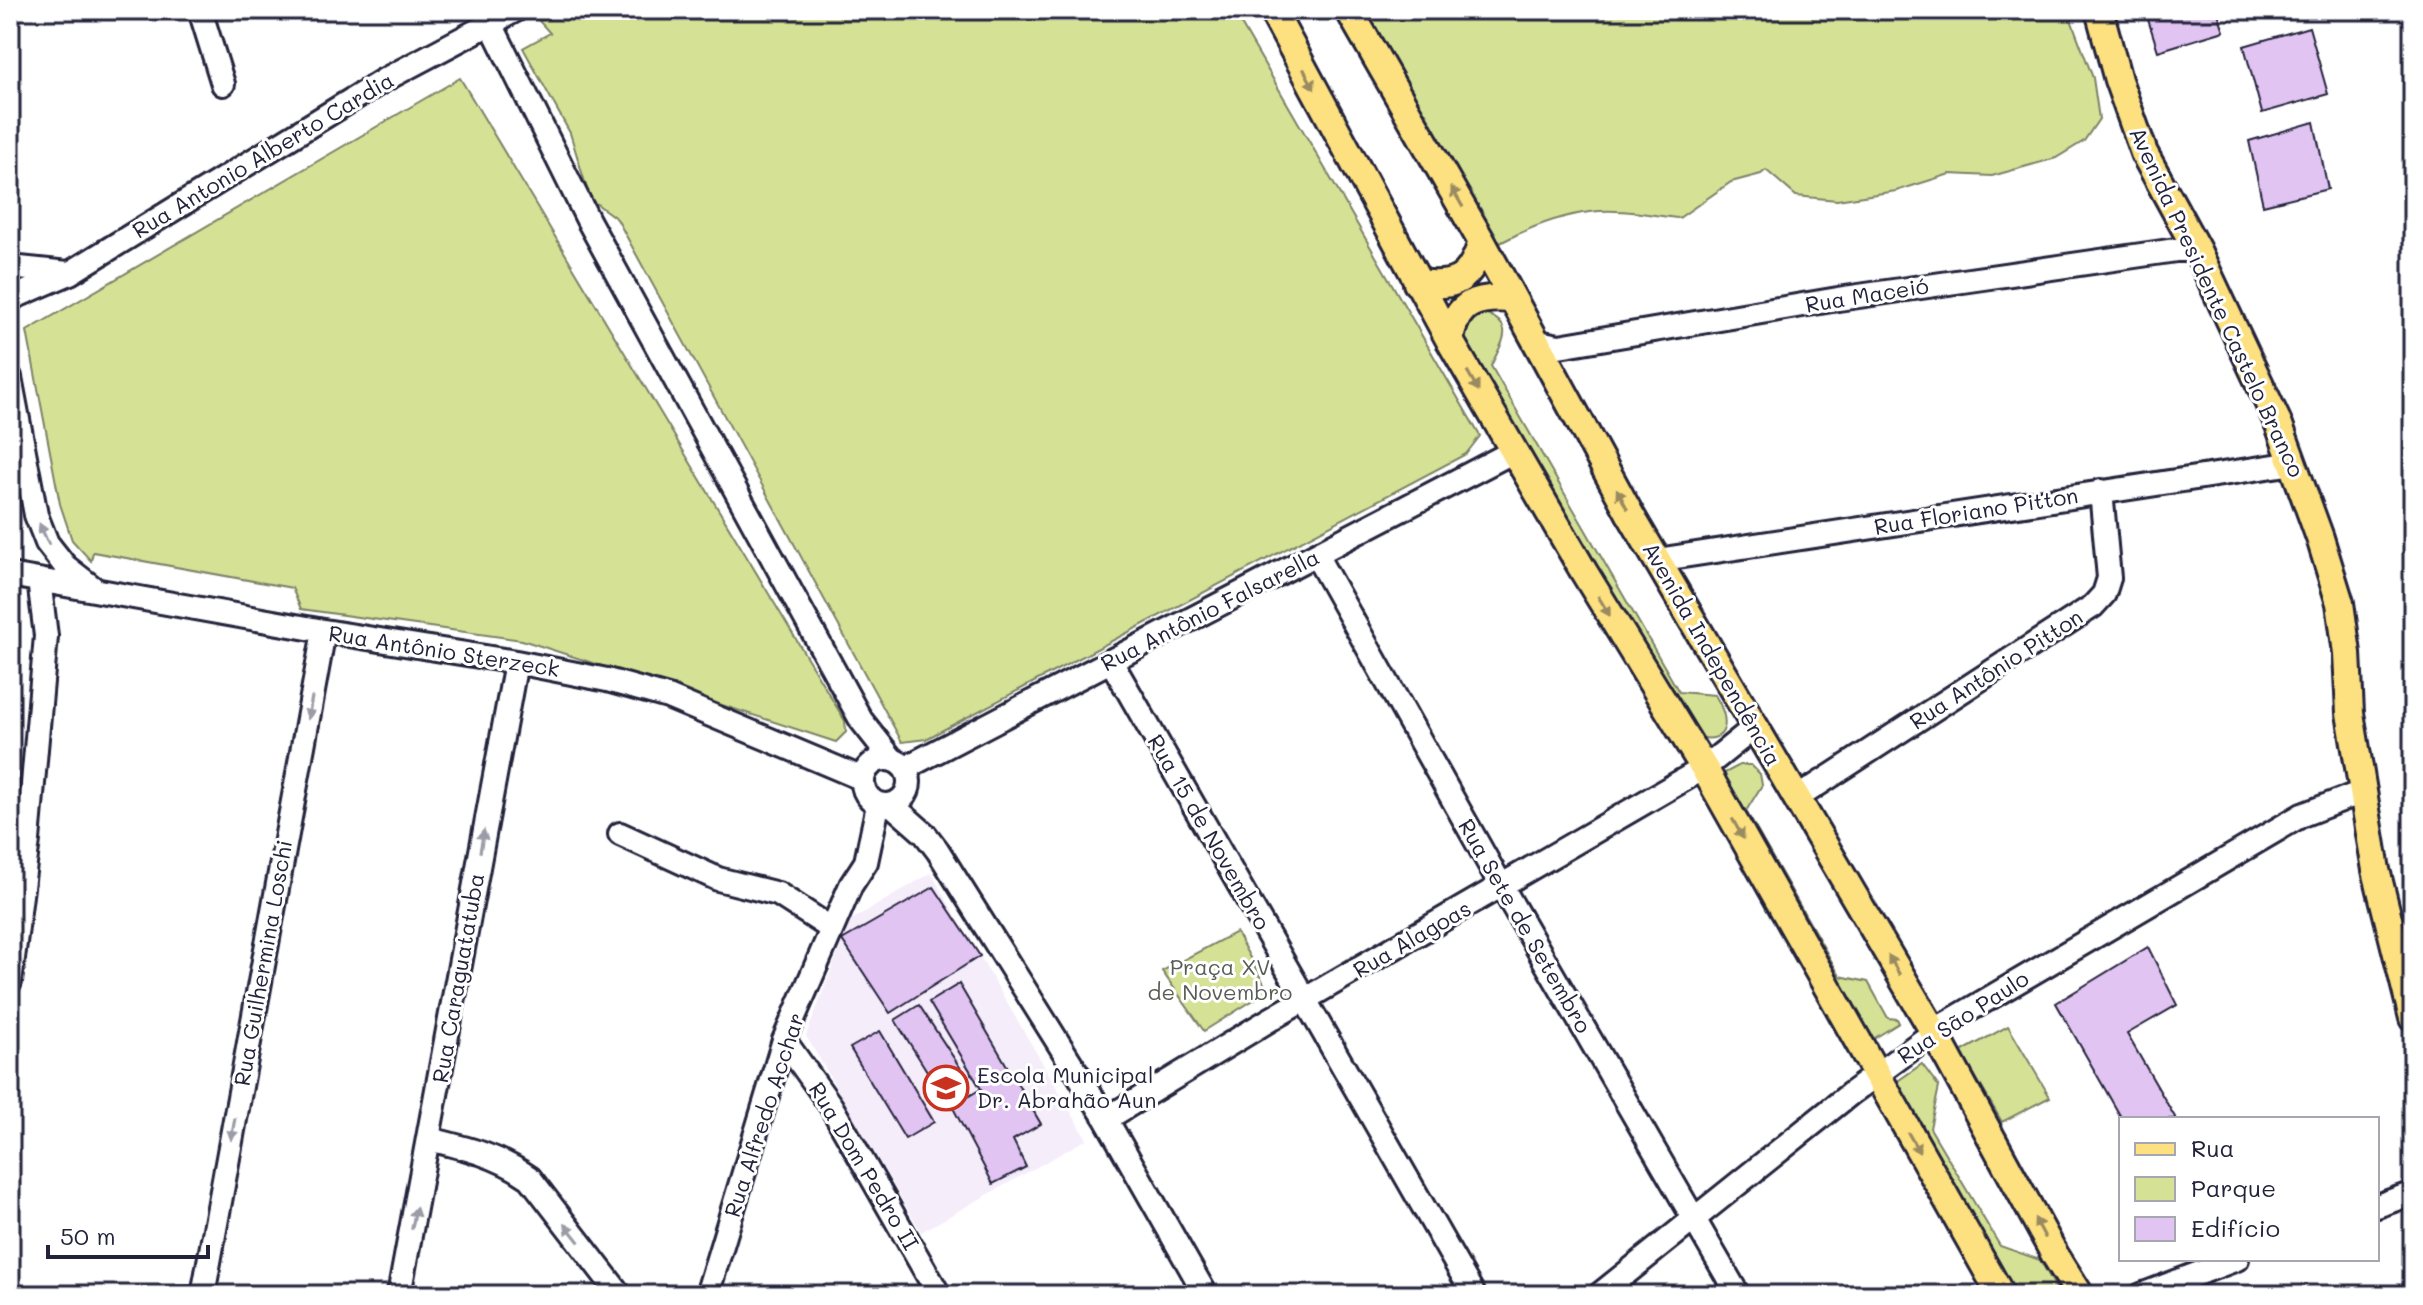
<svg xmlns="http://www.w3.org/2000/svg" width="2423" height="1305" viewBox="0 0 2423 1305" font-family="Mali,sans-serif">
<rect width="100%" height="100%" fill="#fff"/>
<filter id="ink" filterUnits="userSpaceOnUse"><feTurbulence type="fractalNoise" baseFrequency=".0125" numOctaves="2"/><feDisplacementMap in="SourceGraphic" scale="16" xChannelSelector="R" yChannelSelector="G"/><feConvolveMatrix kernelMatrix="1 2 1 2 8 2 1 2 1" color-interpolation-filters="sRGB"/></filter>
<g filter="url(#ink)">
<path fill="#f6edfb" d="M931,873L1087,1139L921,1232L806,1036L850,921Z"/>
<path fill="#d5e295" stroke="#7c8268" stroke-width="2" d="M566,10H1233L1480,436L1466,454L926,739L902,742L617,219L590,199L570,133L523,48L550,33L539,21Z
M1367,10H2073L2072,22L2093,78L2099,119L2084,141L2056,158L1992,176L1950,174L1896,191L1837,200L1796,196L1766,170L1761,174L1731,182L1679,218C1650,215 1619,208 1590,212C1558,216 1528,228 1500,243L1485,236Z
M460,78L845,721L846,732L836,742L522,640L301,609L292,588L93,552L91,561L72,540L60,504L27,331Z
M1482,312C1518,325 1502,341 1491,366L1679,692L1715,695C1730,718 1731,747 1694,736L1459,334L1461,325Z
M1740,765H1751L1760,774L1762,785L1746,811L1840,976L1868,982L1888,1018L1897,1019L1899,1023L1865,1044L1721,775Z
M1236,932L1268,991L1204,1031L1162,971Z
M2008,1026L2050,1097L2002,1122L1961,1052Z
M1922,1064L1939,1087L1930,1128L2000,1246L2040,1260L2060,1295H2010L1889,1087Z"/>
<path fill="#e1c4f2" stroke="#22223b" stroke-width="2" d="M2145,10H2217L2224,31L2158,51Z
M2309,27L2328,94L2262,113L2244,46Z
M2314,122L2328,189L2263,205L2249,141Z
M934,887L980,956L890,1013L842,940Z
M2148,947L2177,1005L2127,1034L2176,1119H2122L2056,1003Z
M959,984L1041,1124L1013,1140L1026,1167L993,1184L952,1106L981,1089L929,1002Z
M919,1005L963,1072L937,1087L895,1020Z
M880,1031L934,1122L905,1139L850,1048Z"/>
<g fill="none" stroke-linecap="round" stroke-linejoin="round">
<g stroke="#22223b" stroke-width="28">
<path id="minor" d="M200,10L223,84
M491,24L588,220L861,720L891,758
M10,267L68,273
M10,299L70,273L384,80L516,10
M1538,342L1559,346L1838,299L2176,250H2197
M10,377L36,515L47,543L65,566L92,587
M1316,555L1502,887L1738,1295
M1657,560L2294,463
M10,575L324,631L516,662L607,680L668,697L863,779
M1111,661L1474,1295
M863 782a23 23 0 1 1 46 0a23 23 0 1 1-46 0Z
M905,768L1514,451
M1797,798L2093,606L2104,594L2109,578L2101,491
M892,805L925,834L938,851L1106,1119L1206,1295
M620,834L718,879L778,894L832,929
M10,982L28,840L46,636L39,580
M784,1040L831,1106L939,1295
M1106,1119L1271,1019L1704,768L1755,727
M429,1139C466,1148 499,1156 530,1178L620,1295
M2377,1206L2413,1193
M203,1295L324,631
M399,1295L516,662
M707,1295L784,1040L851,885L866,862L878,805
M1599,1295L1850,1094L1947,1023L2302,815L2362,792
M2141,1295L2237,1259"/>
</g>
<g stroke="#22223b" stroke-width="32">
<path id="major" d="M1272,10L1450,341L1584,572L1704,768L2001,1295
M1349,10L1482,242L1630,514L1934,1032L2055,1255L2080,1295
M2099,10L2118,80L2144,153L2197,250L2279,425L2320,538L2340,603L2347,653L2350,713L2376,870L2413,1018
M1417,283C1457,288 1470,280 1482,242
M1450,341C1455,302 1477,296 1513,299"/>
</g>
<use href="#minor" stroke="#fff" stroke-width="22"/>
<use href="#major" stroke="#fde080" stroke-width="26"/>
</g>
<defs><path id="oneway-solid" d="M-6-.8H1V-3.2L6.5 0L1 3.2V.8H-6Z" transform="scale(2)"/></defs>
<g fill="#9a8a61">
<use href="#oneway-solid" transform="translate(1309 79) rotate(62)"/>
<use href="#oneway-solid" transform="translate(1457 197) rotate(-120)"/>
<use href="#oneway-solid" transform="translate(1473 381) rotate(60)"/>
<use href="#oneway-solid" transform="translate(1622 499) rotate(-118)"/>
<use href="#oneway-solid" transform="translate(1604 606) rotate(59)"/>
<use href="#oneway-solid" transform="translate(1738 829) rotate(61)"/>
<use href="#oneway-solid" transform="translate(1894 965) rotate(-120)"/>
<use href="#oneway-solid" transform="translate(1914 1143) rotate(60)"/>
<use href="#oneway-solid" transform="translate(2040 1228) rotate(-118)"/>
</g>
<g fill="#9c9ca7">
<use href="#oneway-solid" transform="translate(44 534) rotate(-114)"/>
<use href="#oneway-solid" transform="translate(310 708) rotate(100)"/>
<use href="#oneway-solid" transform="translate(482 841) rotate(-80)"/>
<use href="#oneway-solid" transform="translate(233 1129) rotate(100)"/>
<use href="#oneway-solid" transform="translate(414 1218) rotate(-79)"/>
<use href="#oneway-solid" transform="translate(572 1233) rotate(-128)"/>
</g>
</g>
<defs>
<g id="school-ring" transform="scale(2.3)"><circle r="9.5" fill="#fff" stroke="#c8321e" stroke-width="1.5"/><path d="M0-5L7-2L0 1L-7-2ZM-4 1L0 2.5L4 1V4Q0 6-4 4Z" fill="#c8321e"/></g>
</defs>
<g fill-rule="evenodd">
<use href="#school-ring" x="946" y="1088"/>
</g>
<g text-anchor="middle" stroke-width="6" stroke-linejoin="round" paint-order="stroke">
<g font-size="22" fill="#22223b" stroke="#fff">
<text transform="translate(263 155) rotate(-31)" y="8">Rua Antonio Alberto Cardia</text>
<text transform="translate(1867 295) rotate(-9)" y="8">Rua Maceió</text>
<text transform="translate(2217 302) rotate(65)" y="8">Avenida Presidente Castelo Branco</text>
<text transform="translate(1976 511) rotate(-9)" y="8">Rua Floriano Pitton</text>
<text transform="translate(1210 610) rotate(-27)" y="8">Rua Antônio Falsarella</text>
<text transform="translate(444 651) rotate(9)" y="8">Rua Antônio Sterzeck</text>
<text transform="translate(1712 654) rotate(60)" y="8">Avenida Independência</text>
<text transform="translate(1996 669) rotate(-33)" y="8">Rua Antônio Pitton</text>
<text transform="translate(1209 832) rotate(60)" y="8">Rua 15 de Novembro</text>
<text transform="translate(1525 926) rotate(60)" y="8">Rua Sete de Setembro</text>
<text transform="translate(1412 939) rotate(-30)" y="8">Rua Alagoas</text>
<text transform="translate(263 963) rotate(-80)" y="8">Rua Guilhermina Loschi</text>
<text transform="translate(458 978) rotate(-80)" y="8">Rua Caraguatatuba</text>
<text transform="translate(1963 1017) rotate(-33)" y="8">Rua São Paulo</text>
<text transform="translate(764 1115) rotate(-72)" y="8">Rua Alfredo Acchar</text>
<text transform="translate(864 1166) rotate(59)" y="8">Rua Dom Pedro II</text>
</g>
<g font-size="22" fill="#585c56" stroke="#fff">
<text x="1220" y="975">Praça XV<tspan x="1220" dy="25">de Novembro</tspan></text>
</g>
<g font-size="22" fill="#22223b" stroke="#fff" text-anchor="start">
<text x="977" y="1083">Escola Municipal<tspan x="977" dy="25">Dr. Abrahão Aun</tspan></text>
</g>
</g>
<rect width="2423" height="1305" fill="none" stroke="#fff" stroke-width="40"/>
<rect x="20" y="20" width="2383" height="1265" fill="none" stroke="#22223b" stroke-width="3" filter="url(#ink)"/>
<rect x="2119" y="1117" width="260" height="144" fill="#ffffff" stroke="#a7a7b1" stroke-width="2"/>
<rect x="2135" y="1143" width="40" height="12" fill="#fde080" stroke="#a7a7b1" stroke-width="2"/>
<text x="2191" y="1157" font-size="24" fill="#22223b">Rua</text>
<rect x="2135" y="1177" width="40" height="24" fill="#d5e295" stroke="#a7a7b1" stroke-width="2"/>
<text x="2191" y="1197" font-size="24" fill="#22223b">Parque</text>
<rect x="2135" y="1217" width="40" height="24" fill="#e1c4f2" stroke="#a7a7b1" stroke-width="2"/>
<text x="2191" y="1237" font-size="24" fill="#22223b">Edifício</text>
<path d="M48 1245v12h160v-12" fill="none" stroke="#22223b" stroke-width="4"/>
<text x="60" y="1245" font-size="24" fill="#22223b" stroke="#ffffff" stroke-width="6" paint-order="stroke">50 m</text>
</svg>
